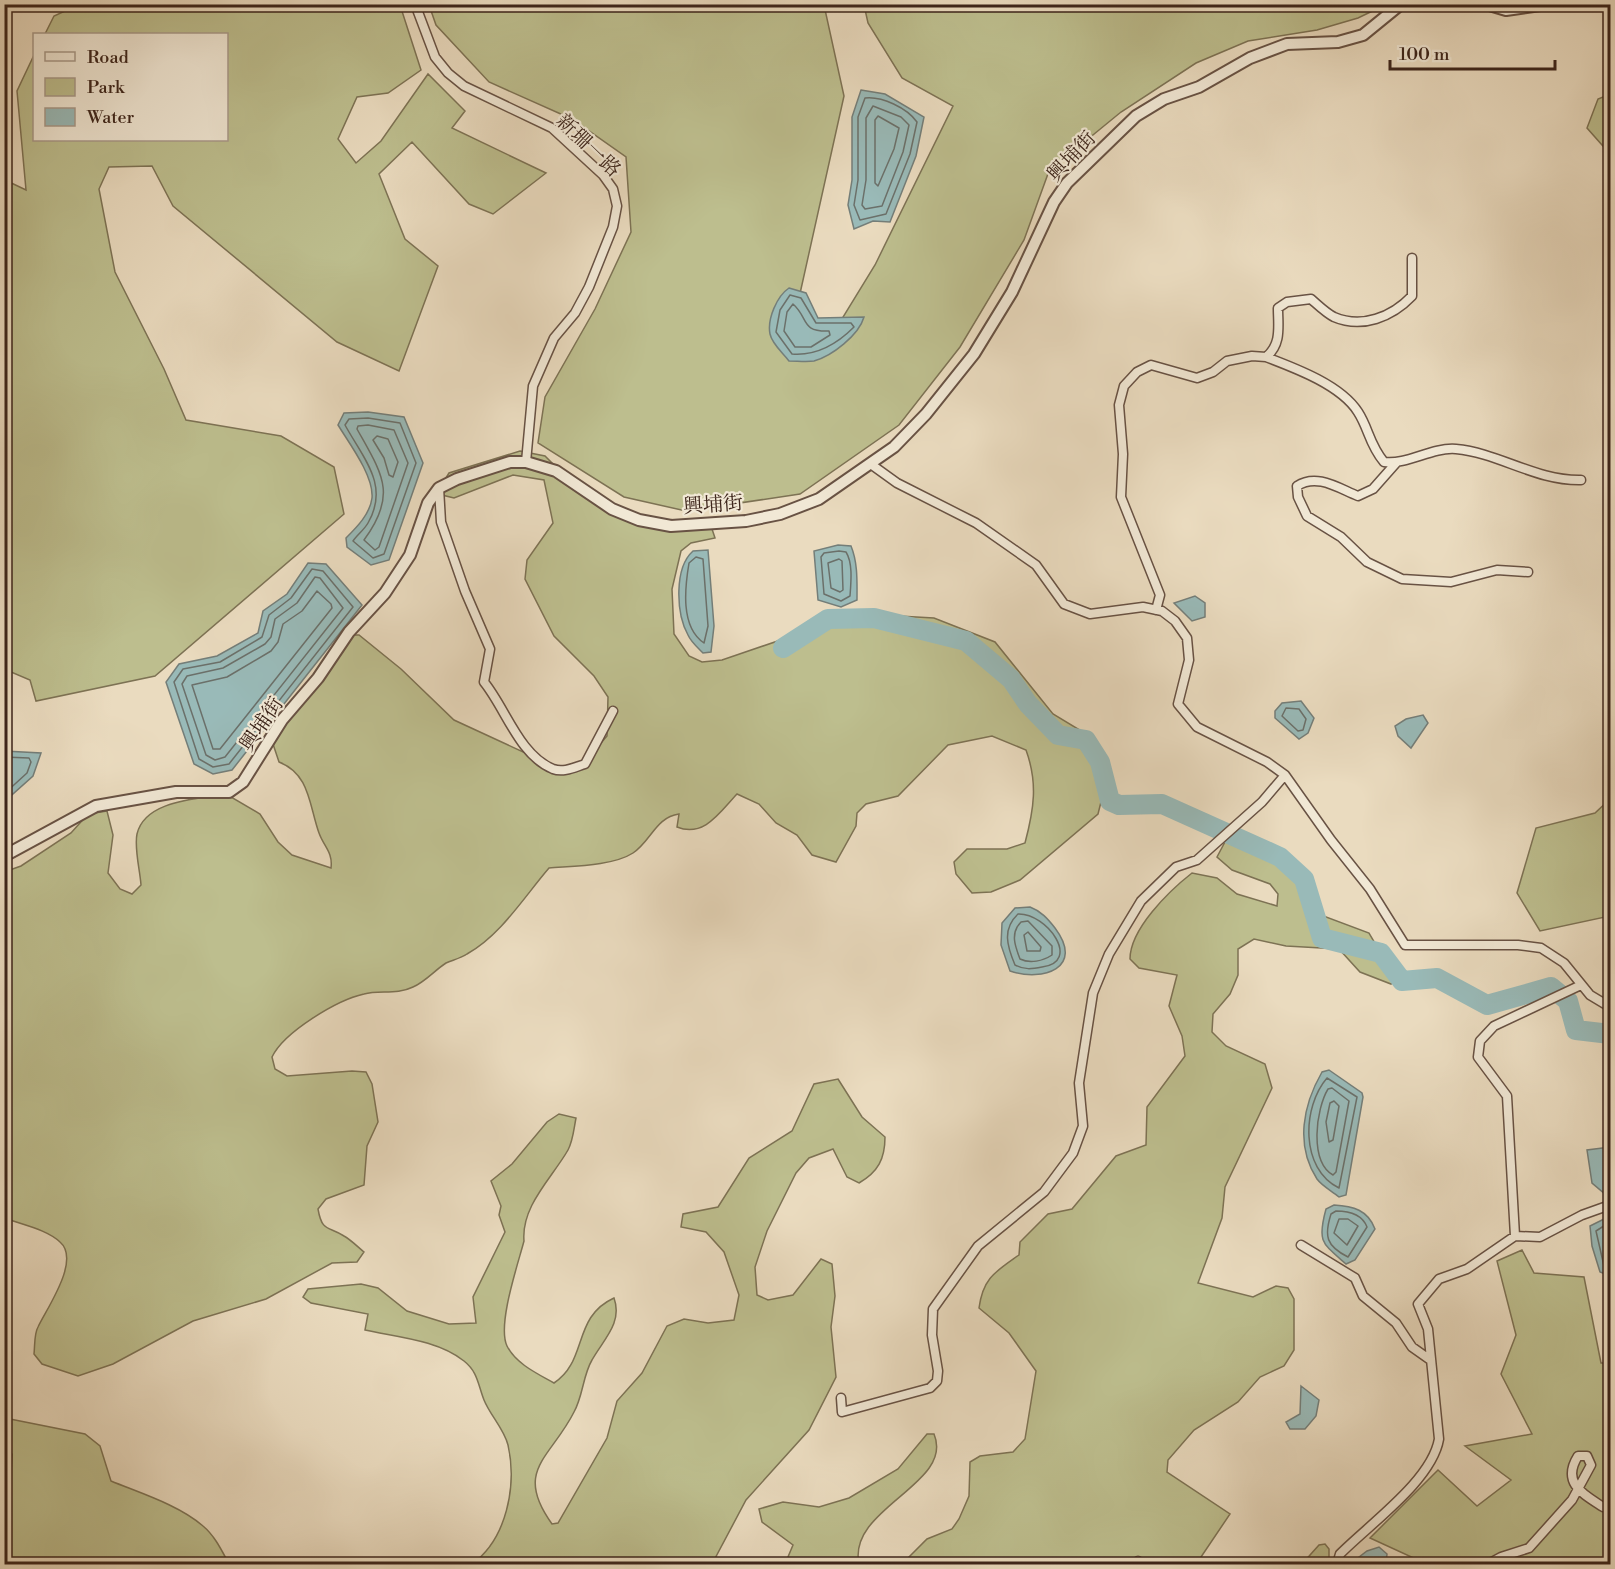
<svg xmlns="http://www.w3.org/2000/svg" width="1615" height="1569" viewBox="0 0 1615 1569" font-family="'Libre Bodoni','Noto Serif TC',serif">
<rect width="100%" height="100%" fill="#eadbbf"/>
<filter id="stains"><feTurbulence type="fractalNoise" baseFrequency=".00333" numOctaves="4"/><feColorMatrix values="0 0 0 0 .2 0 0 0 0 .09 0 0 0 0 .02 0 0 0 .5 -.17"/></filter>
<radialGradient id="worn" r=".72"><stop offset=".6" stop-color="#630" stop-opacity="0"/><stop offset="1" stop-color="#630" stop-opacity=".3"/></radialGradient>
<path fill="#bdbe8e" stroke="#7d7254" stroke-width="1.5" d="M78,5H400L421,70L388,93L357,97L338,139L356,163L381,141L428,74L465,111L452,128L546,173L493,214L469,204L412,142L379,174L405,239L438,266L399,371L337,342L173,206L152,166L109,167L99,189L115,272L164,369L186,420L281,436L334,467L344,514L155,676L36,701L30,680L4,669L5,180L26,190L17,91L34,55V140H226V34H45L54,16Z
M429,5H824L844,96L793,325L826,345L875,265L953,106L902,78L868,23L864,5H1385L1358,18L1317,30L1248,41L1196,63L1121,112L1049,171L1024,240L960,347L899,425L800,494L686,511L624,497L538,443L545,397L595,309L631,232L626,157L572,119L489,82L436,25Z
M1610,94V154L1587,128L1598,99Z
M520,451L545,456L573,484L639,517L711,526L715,538L691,543L681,551L672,589L674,634L689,656L702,662L722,660L842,619L881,615L934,618L995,642L1053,714L1088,735L1101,758L1106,782L1098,814L1020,880L991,892L972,893L956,874L954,862L967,849H1007L1025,843C1034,809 1038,783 1026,750L992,736L948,745L898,796L866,804L857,813L856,826L836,862L812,855L797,835L776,823L759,804L737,794C720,812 704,838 677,827L679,814C656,817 651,841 633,853C613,866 572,866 549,868C524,897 501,935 467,954C461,958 453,960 446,963C435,970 425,982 413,987C397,995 380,990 364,994C337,1000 284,1032 272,1057L275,1069L287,1076L352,1071L366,1072L372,1084L378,1122L367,1146L364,1185L326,1199L318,1209C322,1232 328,1226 344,1236C351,1240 358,1247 364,1252L357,1262L332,1263L266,1299L193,1321L113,1364L78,1376L42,1364L34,1354C35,1345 34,1334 38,1327C47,1308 81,1260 60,1242C46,1229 22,1225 5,1218L4,872L21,866L71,833L88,814L107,811L113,835L108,873L120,889L132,894L141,885C140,870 134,848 137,834C145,800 198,799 226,794L260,814L278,842L292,855L331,868C333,852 324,847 319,833C309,805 310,774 279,762L273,744L324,661L352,635H359L401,669L454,720L549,764L569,768L582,765L607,736L608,697L594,676L554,636L525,579L527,560L553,523L544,480L513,475L454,498L442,495L439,489L449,473Z
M1610,799V916L1540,931L1517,893L1536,828L1595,813Z
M1226,840L1251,843L1307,873L1310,911L1369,933L1396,979L1391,984L1360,972L1339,949L1286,946L1254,939L1238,949V975L1230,994L1213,1014L1212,1032L1226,1046L1265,1064L1272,1088L1225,1187L1222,1218L1198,1283L1253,1297L1276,1286L1288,1288L1294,1299V1350L1284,1366L1260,1377L1238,1402L1194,1430L1168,1460L1167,1472L1230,1514L1201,1557L1202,1564H902L927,1539L952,1529L959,1519L969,1496L970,1462L980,1456L1013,1452L1025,1439L1036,1371L1009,1333L979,1308C983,1278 995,1272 1019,1255L1020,1242L1048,1214L1072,1209L1116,1156L1146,1145L1147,1107L1185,1056L1182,1036L1169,1006L1177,975L1139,968L1130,959C1130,929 1169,891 1192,873L1217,878L1237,894L1277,906L1278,894L1270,884L1232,870L1217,857Z
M838,1079L862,1117L885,1137C885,1159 878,1172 859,1183L847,1177L833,1149L809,1158L796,1173L767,1231L755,1267L757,1295L768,1300L793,1295L821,1259L832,1264L835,1296L831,1327L836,1377L809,1430L746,1500L712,1564H472C507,1539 517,1485 508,1445C504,1429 490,1415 484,1400C478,1385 478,1372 464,1361C438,1340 397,1337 365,1330L368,1314L311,1303L303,1297L308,1289L361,1284L378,1288L407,1311L449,1324L476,1323L473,1297L505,1232L499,1215L501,1206L491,1181L512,1164L547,1122L559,1114L576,1118C574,1128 573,1141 568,1150C552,1178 521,1206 524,1241C518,1264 497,1325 507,1346C516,1364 538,1374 554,1383C588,1361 572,1317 614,1298C623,1323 603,1340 592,1360C583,1375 583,1396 574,1412C551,1458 513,1470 552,1524L558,1523L607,1438L617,1401L642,1373L667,1326L684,1319L708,1323L734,1320L739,1295L724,1252L706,1232L681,1227L683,1214L718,1207L749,1158L792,1131L814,1084Z
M1522,1250L1534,1273L1584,1277L1601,1363H1610V1564H1418V1560L1370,1538L1438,1470L1477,1506L1511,1480L1465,1446L1532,1434L1501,1374L1516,1335L1497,1261Z
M5,1418L85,1434L100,1446L111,1481C140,1493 179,1505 203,1526C215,1536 222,1551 229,1564H5V1474L11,1472L12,1454L5,1449Z
M927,1434H934C955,1484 847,1508 859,1564H785L793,1545L762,1522L759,1509L783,1502L819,1507L849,1498L898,1469Z
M1325,1544L1329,1549V1564H1302L1319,1545Z"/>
<path fill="#99bab8" stroke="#747e79" stroke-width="1.5" d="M861,90L885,94L924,117L916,156L890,222L873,221L854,229L848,205L852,180V117Z
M789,288L806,293L818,318L864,317C859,335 832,356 814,361C807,362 797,361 789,361C783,353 772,344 770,334C767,319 777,296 789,288Z
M368,412L404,417L423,463L389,560L371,565L347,547L346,538C357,527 370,514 372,498C374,476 349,443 338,425L344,413Z
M838,545L851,546C858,563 857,582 857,600L841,607L818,600L814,551Z
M708,550L714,626L711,652L703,653C698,648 691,642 688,635C676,613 674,568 693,551Z
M308,563L326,564L362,605L232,770L213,774L194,764L166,682L179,664L217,656L258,633L263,611L287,594Z
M1195,596L1205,603V617L1192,621L1174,603Z
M1301,701L1314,718L1308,733L1299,739L1275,718V711L1282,703Z
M1423,715L1428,723L1411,748L1398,736L1395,726L1406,719Z
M4,751L41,753L33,776L5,801Z
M1030,907C1041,911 1048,919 1055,928C1085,968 1043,982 1010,971L1001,945L1002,923L1015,908Z
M1329,1070L1362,1093L1363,1097L1346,1195L1339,1197C1332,1191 1322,1186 1317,1179C1295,1145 1303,1105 1322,1072Z
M1610,1147V1191L1605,1194L1592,1183L1587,1150Z
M1334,1205C1353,1206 1368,1210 1375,1229L1355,1260L1346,1264C1322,1243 1317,1242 1326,1209Z
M1610,1216V1276L1600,1272L1592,1246L1590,1226Z
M1301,1386L1319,1400L1316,1416L1305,1429H1290L1286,1422L1300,1414Z
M1379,1547L1387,1554L1386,1564H1350L1367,1551Z"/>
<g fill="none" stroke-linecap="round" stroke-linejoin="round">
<path stroke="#6b706a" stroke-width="1.5" d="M865,98C882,96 907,108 917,122L910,154L886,214L860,220L854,205L858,180V117Z
M873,106L901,117L909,125L903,152L882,206L865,209L862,205L866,180V118Z
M878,116L899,128L894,149L878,186L875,183V120Z
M790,295L801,298L816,323H851L854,327C837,344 816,356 792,354L776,332L780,310Z
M793,304C809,318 800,332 829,331L830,335L811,347H795L784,331L787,312Z
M368,418L400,423L416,463L384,554L373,558L353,541C357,535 364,530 368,523C390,485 363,458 345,425L349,419Z
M368,425L394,430L408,463L379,547L375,550L364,540C398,494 382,474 357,429L358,426Z
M377,436L388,439L398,462L393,477L389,475L384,458L373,440Z
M839,551L846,552C853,563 851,582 850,596L841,601L824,594L821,557L824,553Z
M696,557L703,559L708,626L704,643C680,627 685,587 689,563Z
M839,559L842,561L843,590L840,592L831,588L828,563Z
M312,569L323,571L353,607L229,764L213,767L199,759L174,682L183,669L220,662L262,637L269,615L291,598Z
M315,577L320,578L343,608L225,757L215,760L206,755L182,684L187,676L223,668L265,644L271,637L275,619L297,603Z
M317,591L331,604L332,608L220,749H213L192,685L227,677L271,651L278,642L283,624L302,611Z
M1286,708L1299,709L1306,719L1303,730L1298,731L1282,716Z
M4,757L29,758L31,762L27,773L4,794
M1018,914C1047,913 1082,962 1042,967C1032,969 1024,970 1015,965C1007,946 1002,929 1018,914Z
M1028,921L1052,946V955C1043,961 1030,964 1020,959C1015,946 1010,933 1021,922Z
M1028,932L1041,947L1040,951H1027L1024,935Z
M1327,1078L1357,1097L1339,1188C1300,1169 1302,1107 1327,1078Z
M1332,1088L1349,1101L1336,1172L1333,1175C1309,1161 1316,1109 1328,1089Z
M1334,1101L1339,1106L1333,1140L1329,1142L1326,1122L1330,1103Z
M1336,1211C1348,1211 1362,1214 1367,1227L1348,1257C1326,1246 1324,1236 1331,1214Z
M1339,1219H1348L1358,1226L1347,1245L1334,1233Z
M1610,1222L1596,1231L1604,1266L1610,1270"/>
<path stroke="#99bab8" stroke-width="20" d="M783,648L828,619L874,618L966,641L1011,679L1028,704L1058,735L1086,740L1100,762L1110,801L1119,805L1162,804L1280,857L1304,879L1322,938L1381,953L1402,981L1437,978L1487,1005L1551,987L1568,1001L1576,1030L1610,1034"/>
<g stroke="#685244" stroke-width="11">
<path id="minor" d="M415,4L435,57L448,73L464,86L552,128L603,175L613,189L617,206L613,227L589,287L575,313L554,338L533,386L526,462
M1266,357C1295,368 1341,385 1358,412C1369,429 1369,444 1384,462C1408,465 1431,447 1456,449C1499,453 1536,481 1581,480
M1396,463L1373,489L1358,496C1338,488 1317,473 1297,486L1298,497L1307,516L1341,537L1367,562L1402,579L1451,582L1497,570L1528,572
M872,465L897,483L976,523L1036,565L1064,604L1090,614L1143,607L1162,611L1175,621L1187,638L1189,660L1178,704L1197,727L1267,762L1285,775L1331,840L1370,889L1405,945H1518L1541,948L1564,963L1590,995L1610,1007
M439,488L441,522L465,591L490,649L484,682C506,709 519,755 553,769C564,773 575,767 585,764L613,711
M1156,610L1160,595L1121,497L1123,454L1119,405L1124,386L1137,372L1151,365L1197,378L1213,372L1227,361L1252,356L1266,357C1282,344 1278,326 1278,308L1287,302L1311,299C1318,305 1326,313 1334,317C1362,329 1392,317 1412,296V258
M1515,1236L1507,1096L1478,1057L1480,1041L1494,1026L1581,985
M1301,1245L1355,1278L1363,1296L1396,1323L1412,1347L1429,1359
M841,1398L842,1412L930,1388L937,1381L938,1371L932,1335L933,1309L978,1246L1044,1192L1073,1153L1083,1126L1079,1083L1093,993L1109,954L1141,901L1176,867L1197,860L1262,802L1285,775
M1135,1564L1138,1561
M1337,1564L1340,1554C1371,1523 1432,1480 1439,1439L1428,1329L1418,1304L1439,1279L1467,1269L1515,1236L1540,1237L1582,1215L1610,1205
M1488,1564L1501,1557L1529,1548L1572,1500L1591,1465L1587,1456H1578C1561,1483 1583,1494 1603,1507"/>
</g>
<g stroke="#685244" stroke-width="14">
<path id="tertiary" d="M1486,4L1506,10L1547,4
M4,856L96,806L176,792H229L243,782L282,720L318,678L349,632L385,593L410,555L428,503L439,488L457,479L510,462H526L556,471L612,509L639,520L671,526L746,521L780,514L819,499L894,447L926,414L974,354L1012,292L1054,202L1067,183L1136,116L1164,99L1199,87L1250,58L1287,44L1338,42L1363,35L1401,4"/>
</g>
<use href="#minor" stroke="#f1e8d5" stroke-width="8"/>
<use href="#tertiary" stroke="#f1e8d5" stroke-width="10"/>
</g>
<g text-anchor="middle" stroke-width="4.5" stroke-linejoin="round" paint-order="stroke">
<g font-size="20" fill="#3d251b" stroke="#f1e8d5">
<text transform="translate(589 145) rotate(44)" y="7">新珊一路</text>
<text transform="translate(1071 156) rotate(-47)" y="7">興埔街</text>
<text transform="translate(713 504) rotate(-4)" y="7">興埔街</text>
<text transform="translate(261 724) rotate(-56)" y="7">興埔街</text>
</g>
</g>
<rect width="1615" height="1569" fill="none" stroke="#eadbbf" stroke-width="24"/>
<rect x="6" y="6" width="1603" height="1557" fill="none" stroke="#3d251b" stroke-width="3"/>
<rect x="12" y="12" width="1591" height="1545" fill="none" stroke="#3d251b" stroke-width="1.5"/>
<rect x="33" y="33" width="195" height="108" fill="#f1e8d5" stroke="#a99a8b" stroke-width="1.5"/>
<rect x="45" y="52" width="30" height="9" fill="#f1e8d5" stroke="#a99a8b" stroke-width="1.5"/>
<text x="87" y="63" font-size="18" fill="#3d251b">Road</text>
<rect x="45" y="78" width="30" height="18" fill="#bdbe8e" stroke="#a99a8b" stroke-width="1.5"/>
<text x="87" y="93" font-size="18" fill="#3d251b">Park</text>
<rect x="45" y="108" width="30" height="18" fill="#99bab8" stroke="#a99a8b" stroke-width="1.5"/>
<text x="87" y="123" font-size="18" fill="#3d251b">Water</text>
<path d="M1390 60v9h165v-9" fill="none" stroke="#3d251b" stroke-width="3"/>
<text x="1399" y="60" font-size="18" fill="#3d251b" stroke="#f1e8d5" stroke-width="4.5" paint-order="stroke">100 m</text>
<rect width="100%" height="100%" filter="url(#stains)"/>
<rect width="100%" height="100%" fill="url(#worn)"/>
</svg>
